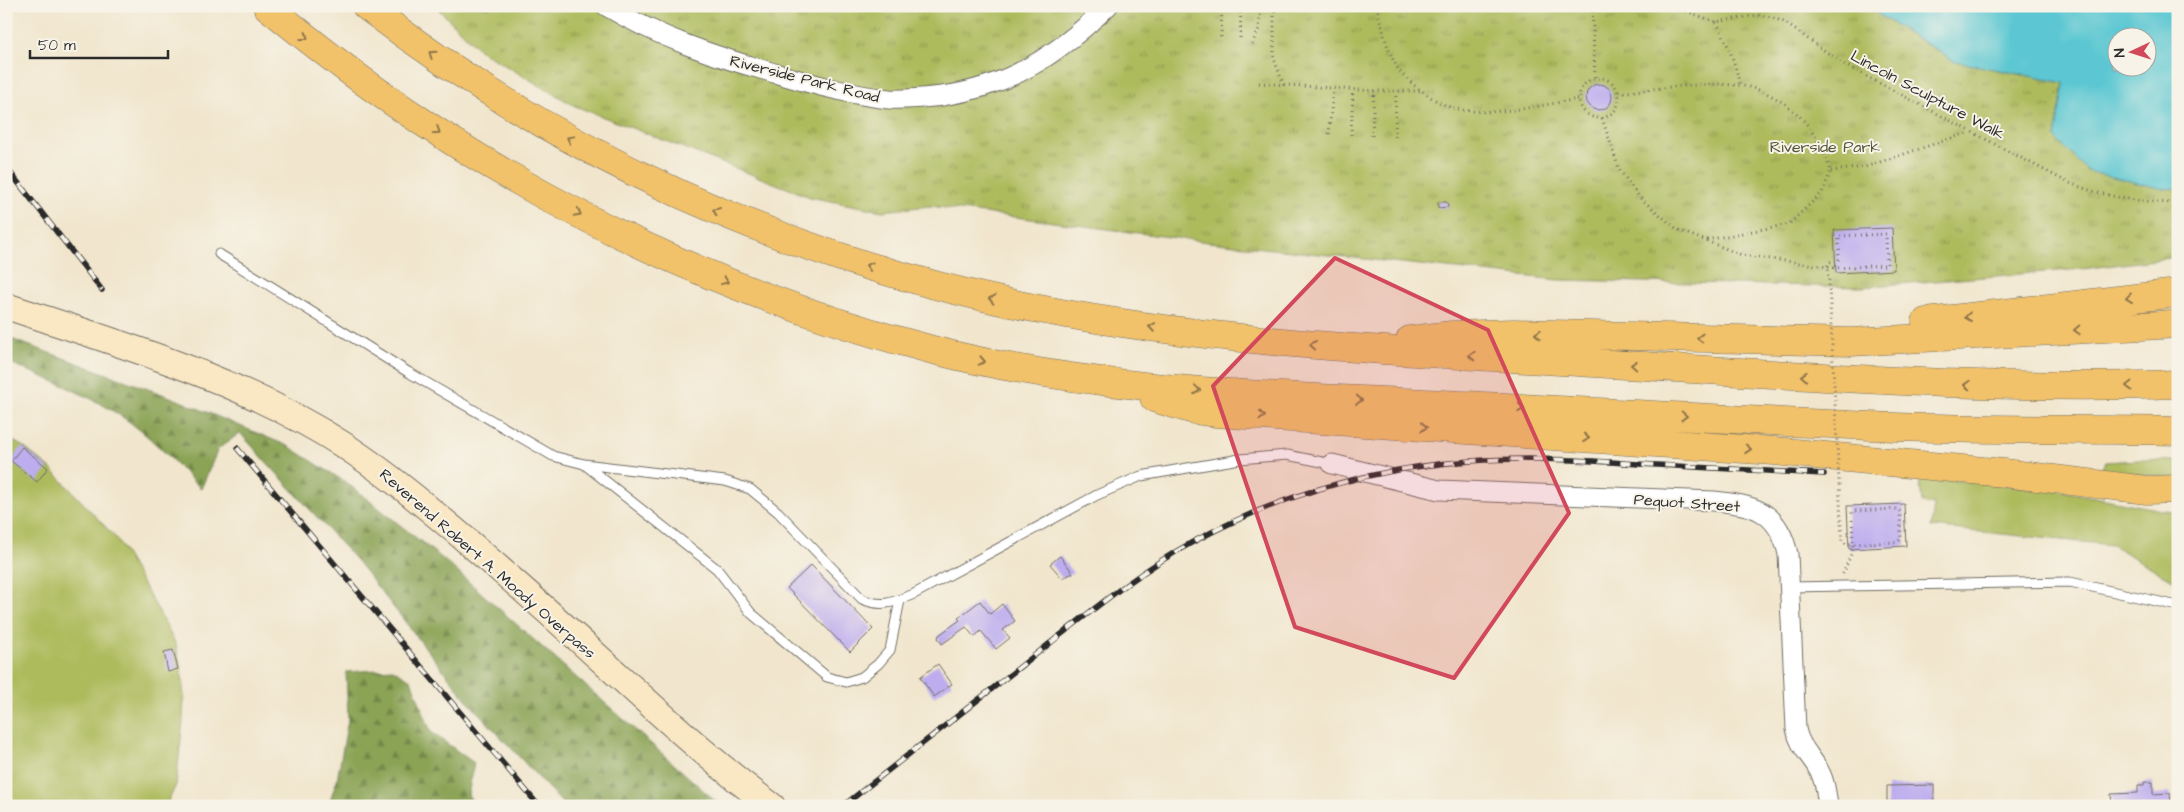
<svg xmlns="http://www.w3.org/2000/svg" width="2184" height="812" viewBox="0 0 2184 812" font-family="'Architects Daughter',sans-serif">
<defs>
<pattern id="forest-firs" width="22" height="20" patternUnits="userSpaceOnUse" patternTransform="scale(1.25)"><rect width="22" height="20" fill="#8aa354"/><path d="M5 1l3.5 6h-7zM16 11l3.5 6h-7z" fill="#718546"/></pattern>
<pattern id="park-tufts" width="24" height="20" patternUnits="userSpaceOnUse" patternTransform="scale(1.25)"><rect width="24" height="20" fill="#aebb5d"/><path d="M3 7l-1-3M5 7V3M7 7l1-3M15 17l-1-3M17 17v-4M19 17l1-3" fill="none" stroke="#8e984d"/></pattern>
</defs>
<rect width="100%" height="100%" fill="#f7f3e8"/>
<filter id="ink" filterUnits="userSpaceOnUse"><feTurbulence type="fractalNoise" baseFrequency=".02" numOctaves="2"/><feDisplacementMap in="SourceGraphic" scale="10" xChannelSelector="R" yChannelSelector="G"/><feConvolveMatrix kernelMatrix="1 2 1 2 8 2 1 2 1" color-interpolation-filters="sRGB"/></filter>
<filter id="wash" filterUnits="userSpaceOnUse"><feTurbulence type="fractalNoise" baseFrequency=".0096" numOctaves="4" result="noise"/><feDisplacementMap in="SourceGraphic" scale="20" xChannelSelector="R" yChannelSelector="G"/><feGaussianBlur stdDeviation="1.12" result="paint"/><feColorMatrix in="noise" values="0 0 0 0 0 0 0 0 0 0 0 0 0 0 0 0 0 1.4 0 .05"/><feComposite in="paint" operator="in"/></filter>
<g filter="url(#wash)">
<rect width="100%" height="100%" fill="#f1e6cd"/>
<path fill="#aebb5d" stroke="#6c7344" d="M6,437L22,446L51,469L116,538L158,610L176,645L181,667L184,697L183,721L176,785L166,806H6Z
M2138,460L2178,461V478L2104,471L2102,467L2106,462Z
M1919,477L2057,490L2178,513V583L2112,545L1931,527L1934,505L1922,503Z"/>
<path fill="url(#forest-firs)" stroke="#5a6740" d="M6,337L173,398L288,446L347,483L443,559L721,806H565L470,704L357,561L240,433L218,449L201,489C175,463 149,434 118,414C83,392 44,378 6,361Z
M393,669L411,680L431,732L474,763L468,795L476,806H328L337,780L348,720L346,672Z"/>
<path fill="url(#park-tufts)" stroke="#6c7344" d="M435,6H1865L1954,61L2064,83L2055,138L2163,189L2178,188V257L2082,269L1861,287L1558,280L1208,242L930,206L882,211L810,197L575,106L482,52Z"/>
<path fill="#5bc7d2" stroke="#43797e" fill-rule="evenodd" d="M1865,6H2178V188L2163,189L2087,171L2055,138L2064,83L1954,61ZM2116,38H2146V68H2116Z"/>
<g id="blocks">
<path fill="#bdadee" d="M1586 97a13 13 0 1 1 26 0a13 13 0 1 1-26 0Z
M1438,202H1447L1448,207L1438,208Z
M1892,228L1894,270L1836,273L1834,230Z
M22,447L48,468L37,482L11,461Z
M1904,504L1906,546L1849,549L1847,506Z
M1060,556L1073,573L1062,578L1050,564Z
M811,565L873,629L850,652L787,588Z
M980,601L990,614L1002,604L1015,621L1003,630L1010,638L996,649L981,631L974,637L966,627L942,644L938,638L939,635L960,620L958,618Z
M173,650L178,669L168,672L164,652Z
M938,664L952,684L934,697L920,677Z
M2144,782H2153V794L2170,793L2171,806H2112L2111,794L2138,793V785H2144Z
M1934,785V806H1887V786Z"/>
</g>
</g>
<g filter="url(#ink)">
<use href="#blocks" fill-opacity="0" stroke="#706c64" stroke-width="1"/>
<g fill="none" stroke-linecap="round" stroke-linejoin="round">
<g stroke="#706c64" stroke-width="11">
<path id="service" d="M219,254L408,372L553,456L584,464L725,481L750,489L778,512L862,599C882,608 894,602 914,594L1097,495L1141,476L1240,459L1287,455L1332,464
M584,464L717,569L751,613L827,677L846,682L862,677L878,664L890,650L900,600
M1790,587L2070,582L2178,606"/>
</g>
<g stroke="#706c64" stroke-width="21">
<path id="minor" d="M606,6C658,37 713,56 771,72C809,83 849,95 889,99C907,100 924,98 942,96C1012,86 1058,54 1108,6
M1332,464L1439,490L1714,501C1754,505 1778,510 1788,554L1796,729C1799,745 1809,754 1817,767C1825,779 1826,792 1828,806"/>
</g>
<g stroke="#706c64" stroke-width="28">
<path id="secondary" d="M6,306C123,345 241,379 345,446C388,474 427,507 466,540C515,582 562,624 609,667C662,715 714,764 772,806"/>
</g>
<g stroke="#706c64" stroke-width="29">
<path id="motorway" d="M267,6C306,38 345,69 387,98C552,213 738,299 933,350C1098,393 1273,395 1443,404C1594,411 1745,421 1896,427C1990,430 2084,429 2178,431
M366,6C562,156 792,260 1034,308C1224,345 1417,352 1609,364C1799,375 1988,391 2178,384
M1926,322L2178,293
M1410,340L1452,335L1514,333L1851,342L2178,324
M1154,398L1194,410L1215,413L1774,451L2004,473L2147,490L2178,489"/>
</g>
<path stroke="#706c64" stroke-width="3" stroke-dasharray="1 4" stroke-linecap="butt" d="M1229,6L1274,8
M1274,6V59L1284,86
M1377,6C1381,26 1389,59 1402,74C1413,86 1438,104 1453,108C1493,118 1540,105 1579,99
M1592,6L1595,78
M1672,6L1716,22L1758,15L1771,17L1784,22L1845,65L2065,181C2102,197 2138,202 2178,203
M1716,22C1728,43 1735,62 1740,86
M1221,37L1222,6
M1240,38L1241,7
M1252,44L1259,29L1261,8
M1579 98a20 20 0 1 1 40 0a20 20 0 1 1-40 0Z
M1259,83L1374,91H1422
M1619,93C1653,89 1721,79 1753,88C1776,95 1801,113 1813,133C1821,145 1826,158 1831,171L1822,193L1789,224L1706,240
M1602,118L1619,169L1640,198L1678,230L1742,255L1836,268L1887,265L1886,234L1839,236V259L1836,261
M1329,134L1333,89
M1351,135L1353,90
M1372,136L1374,91
M1395,137L1396,92
M1831,171L1865,167L1970,132
M1843,574L1853,549L1852,516"/>
<use href="#service" stroke="#fff" stroke-width="9"/>
<use href="#minor" stroke="#fff" stroke-width="19"/>
<use href="#secondary" stroke="#fae7c3" stroke-width="26"/>
<use href="#motorway" stroke="#f2c26a" stroke-width="28"/>
<g stroke="#2b2b2b" stroke-width="5.5">
<path id="rail" d="M6,167L102,290
M237,448L539,806
M843,806C912,752 980,698 1049,644C1094,609 1140,571 1191,543C1277,496 1372,468 1471,461C1527,457 1583,460 1639,464C1701,467 1763,471 1824,474"/>
</g>
<use href="#rail" stroke="#f7f3e8" stroke-width="4" stroke-dasharray="11" stroke-linecap="butt"/>
<path stroke="#706c64" stroke-width="3" stroke-dasharray="1 4" stroke-linecap="butt" d="M1836,261L1829,262L1828,265L1842,541L1846,544L1897,542L1901,539L1900,512L1898,509L1855,511L1852,512V516"/>
</g>
<defs><path id="oneway-chevron" d="M-2-3.5L2.5 0L-2 3.5" fill="none" stroke-width="1.6" stroke-linecap="round" stroke-linejoin="round" transform="scale(1.25)"/></defs>
<g stroke="#8e764a">
<use href="#oneway-chevron" transform="translate(305 37) rotate(38)"/>
<use href="#oneway-chevron" transform="translate(432 54) rotate(-146)"/>
<use href="#oneway-chevron" transform="translate(437 131) rotate(33)"/>
<use href="#oneway-chevron" transform="translate(570 139) rotate(-151)"/>
<use href="#oneway-chevron" transform="translate(716 211) rotate(-157)"/>
<use href="#oneway-chevron" transform="translate(578 213) rotate(28)"/>
<use href="#oneway-chevron" transform="translate(869 266) rotate(-163)"/>
<use href="#oneway-chevron" transform="translate(725 281) rotate(22)"/>
<use href="#oneway-chevron" transform="translate(2129 298) rotate(173)"/>
<use href="#oneway-chevron" transform="translate(992 299) rotate(-167)"/>
<use href="#oneway-chevron" transform="translate(1968 317) rotate(173)"/>
<use href="#oneway-chevron" transform="translate(1152 327) rotate(-171)"/>
<use href="#oneway-chevron" transform="translate(2077 330) rotate(177)"/>
<use href="#oneway-chevron" transform="translate(1538 334) rotate(-178)"/>
<use href="#oneway-chevron" transform="translate(1700 338) rotate(-179)"/>
<use href="#oneway-chevron" transform="translate(1313 345) rotate(-175)"/>
<use href="#oneway-chevron" transform="translate(1472 356) rotate(-177)"/>
<use href="#oneway-chevron" transform="translate(982 361) rotate(11)"/>
<use href="#oneway-chevron" transform="translate(1634 365) rotate(-177)"/>
<use href="#oneway-chevron" transform="translate(1804 376) rotate(-177)"/>
<use href="#oneway-chevron" transform="translate(1967 385) rotate(-178)"/>
<use href="#oneway-chevron" transform="translate(2129 386) rotate(179)"/>
<use href="#oneway-chevron" transform="translate(1197 390) rotate(6)"/>
<use href="#oneway-chevron" transform="translate(1359 400) rotate(3)"/>
<use href="#oneway-chevron" transform="translate(1521 408) rotate(3)"/>
<use href="#oneway-chevron" transform="translate(1262 416) rotate(4)"/>
<use href="#oneway-chevron" transform="translate(1684 416) rotate(3)"/>
<use href="#oneway-chevron" transform="translate(1424 427) rotate(4)"/>
<use href="#oneway-chevron" transform="translate(1586 438) rotate(4)"/>
<use href="#oneway-chevron" transform="translate(1748 449) rotate(4)"/>
</g>
</g>
<path fill="#d1495b" fill-opacity="0.2" stroke="#d1495b" stroke-width="4" stroke-linejoin="round" d="M1335,258L1488,330L1569,513L1454,678L1295,627L1213,386Z"/>
<g text-anchor="middle" stroke-width="4" stroke-linejoin="round" paint-order="stroke">
<g font-size="16" fill="#2b2b2b" stroke="#f7f3e8">
<text transform="translate(805 78) rotate(14)" y="6">Riverside Park Road</text>
<text transform="translate(1928 94) rotate(28)" y="6">Lincoln Sculpture Walk</text>
<text transform="translate(1687 502) rotate(4)" y="6">Pequot Street</text>
<text transform="translate(488 563) rotate(41)" y="6">Reverend Robert A. Moody Overpass</text>
</g>
<g font-size="16" fill="#52563a" stroke="#f7f3e8">
<text x="1825" y="152">Riverside Park</text>
</g>
</g>
<rect width="2184" height="812" fill="none" stroke="#f7f3e8" stroke-width="25"/>
<g transform="translate(2132 52) rotate(266)"><circle r="24" fill="#f7f3e8" stroke="#a5a39c"/>
<path d="M0-4L9 19L0 12L-9 19Z" fill="#d1495b"/>
<text y="-8" font-size="14" font-weight="bold" text-anchor="middle" fill="#2b2b2b">N</text>
</g>
<path d="M30 50v8h138v-8" fill="none" stroke="#2b2b2b" stroke-width="2.5"/>
<text x="38" y="50" font-size="15" fill="#2b2b2b" stroke="#f7f3e8" stroke-width="4" paint-order="stroke">50 m</text>
</svg>
